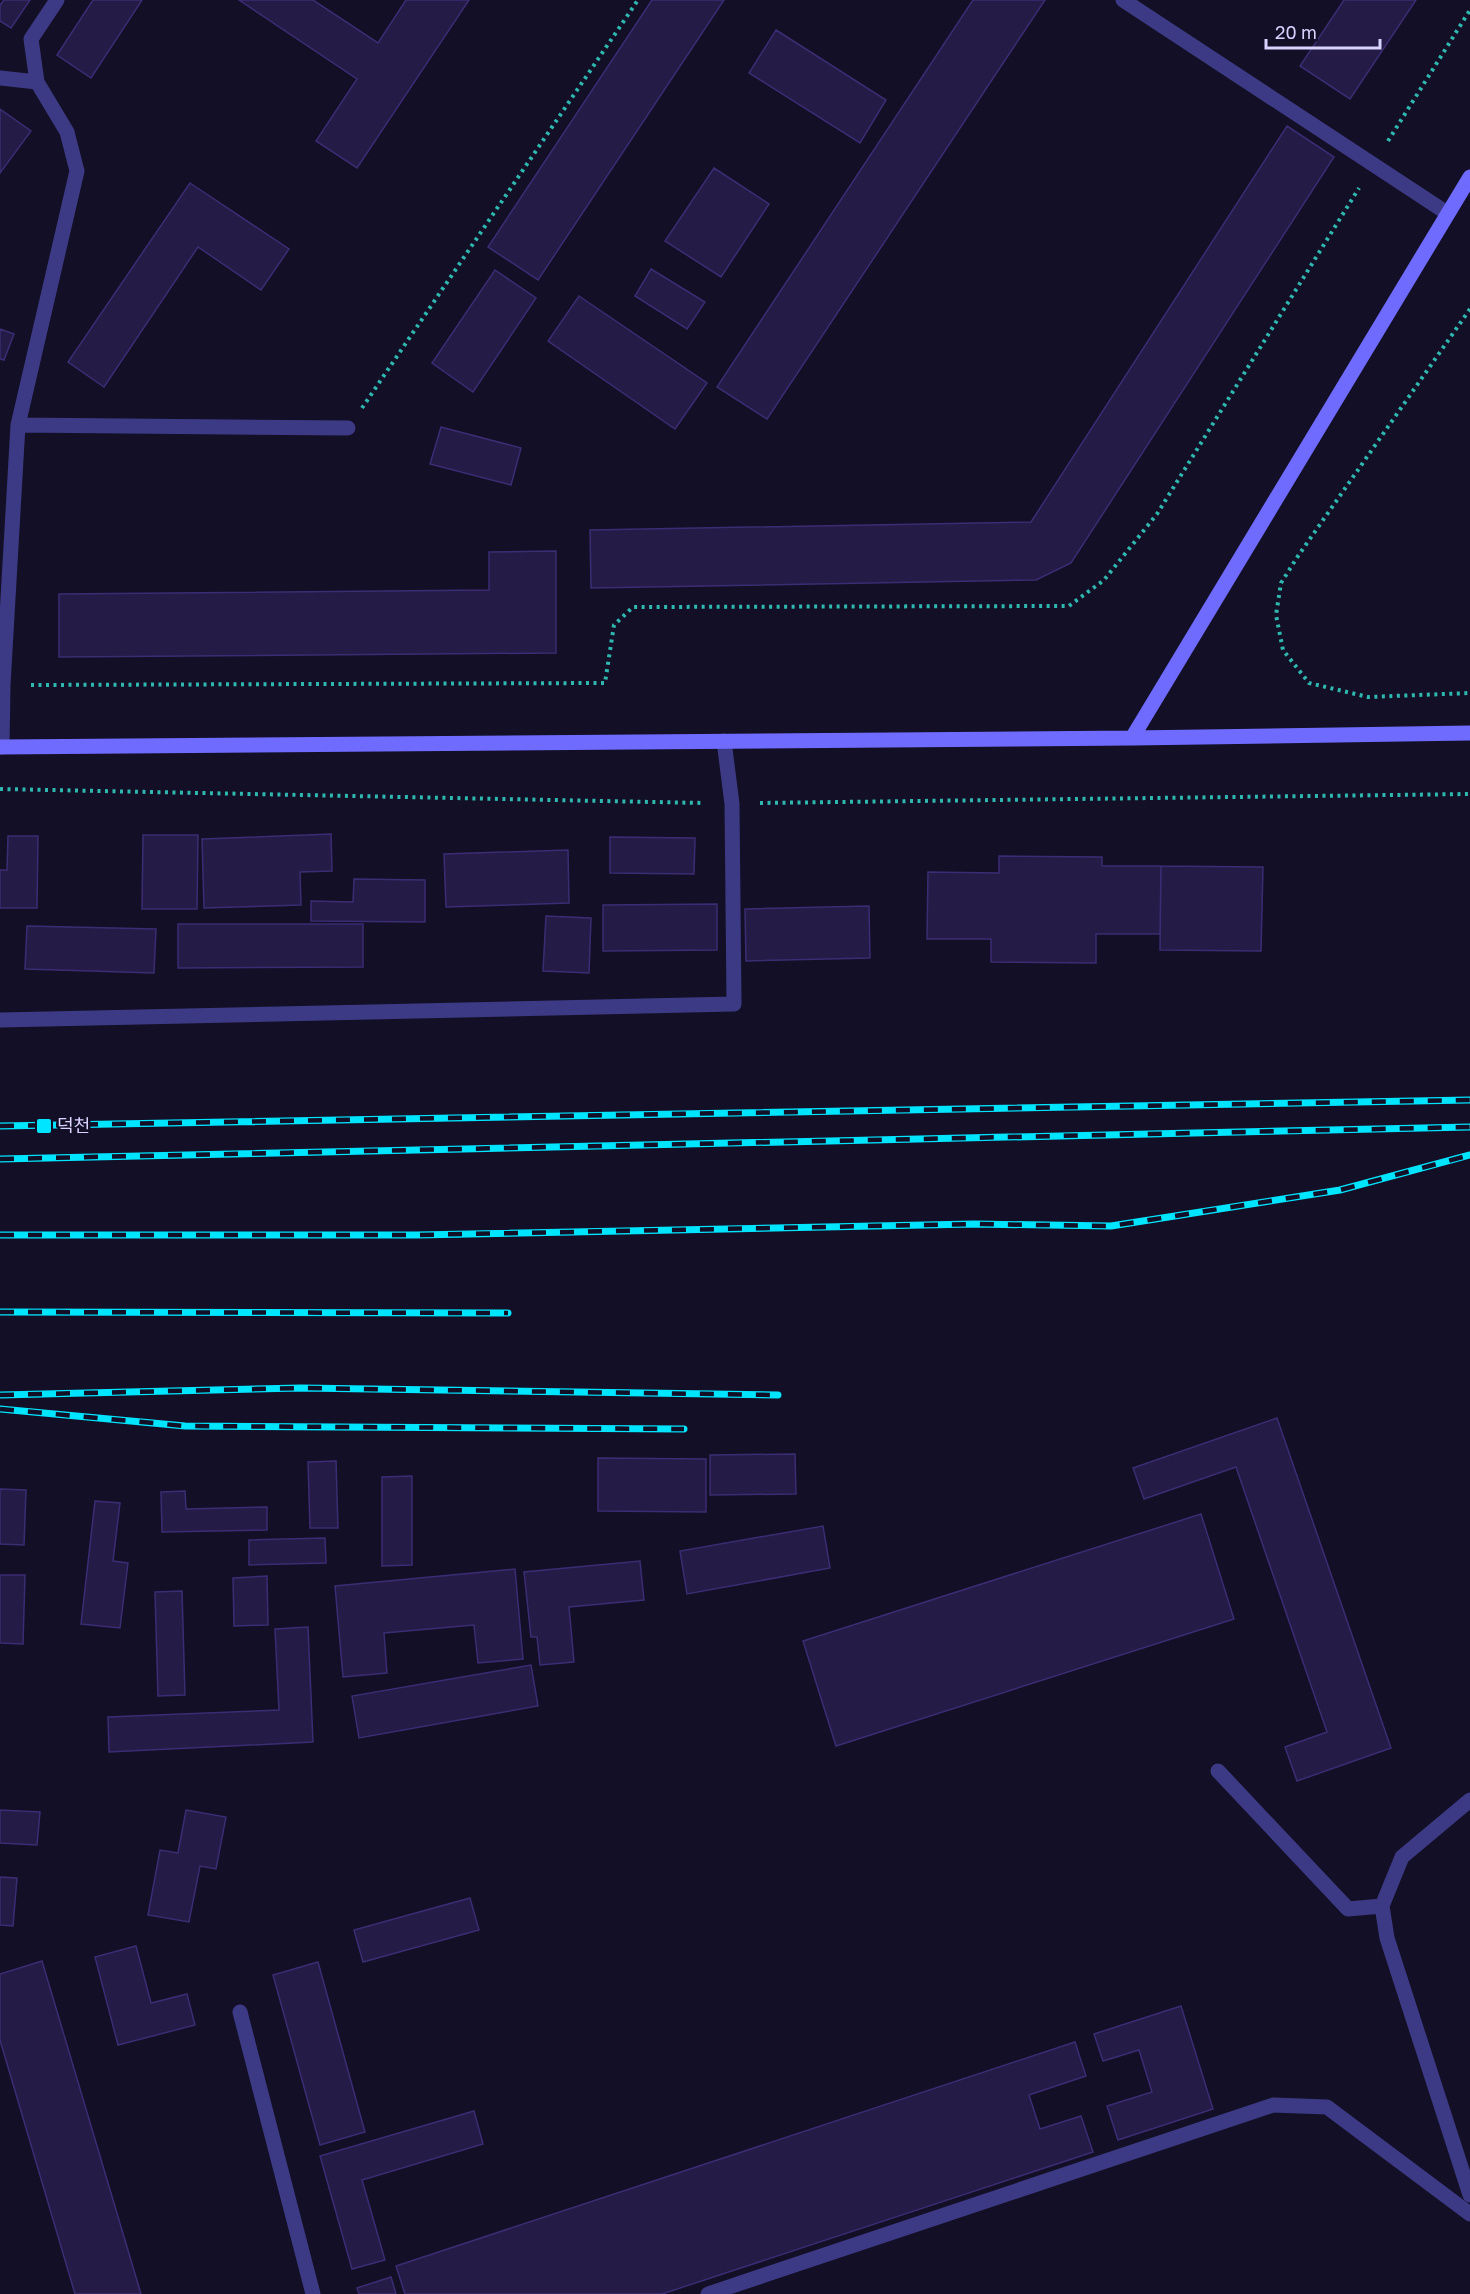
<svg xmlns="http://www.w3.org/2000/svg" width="1470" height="2294" viewBox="0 0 1470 2294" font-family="'Golos Text','Noto Sans KR',sans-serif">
<rect width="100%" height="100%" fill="#130f26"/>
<path fill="#241b47" stroke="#3b2d73" stroke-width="1.5" d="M4,0H30L11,28L0,21V5Z
M93,0H142L91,78L57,55Z
M239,0H313L378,43L406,0H469L357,168L316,141L357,79Z
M652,0H724L538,280L488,247Z
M973,0H1045L767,419L717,387Z
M1344,0H1416L1350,99L1300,66Z
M776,30L886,100L860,143L749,73Z
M0,109L31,131L0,173Z
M1287,126L1334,157L1071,563L1036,580L591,588L590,530L1031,522Z
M714,168L769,204L721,277L665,241Z
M190,183L289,249L261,290L198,247L104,387L68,362Z
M651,269L705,302L687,329L635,296Z
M495,270L536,298L473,392L432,363Z
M579,296L707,383L675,429L548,341Z
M0,329L14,334L4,360L0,359Z
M441,427L521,448L511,485L430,464Z
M556,551V653L59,657V594L489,590V552Z
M331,834L332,871L300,872L301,905L204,908L202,839Z
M143,835H198L197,909H142Z
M8,836H38L37,908H0V870H7Z
M610,837L695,838L694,874L610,873Z
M568,850L569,903L446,907L444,854Z
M999,856L1102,857V866H1161L1160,934H1096V963L991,962V939H927L928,872L999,873Z
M1161,866L1263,867L1261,951L1160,950Z
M354,879L425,880V922L311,921V901L353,902Z
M717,904V950L603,951V905Z
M869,906L870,958L746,961L745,909Z
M546,916L591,918L589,973L543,971Z
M178,924H363V967L178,968Z
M27,926L156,929L154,973L25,969Z
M1277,1418L1391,1748L1297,1781L1285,1747L1327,1732L1236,1467L1144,1499L1133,1468Z
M795,1454L796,1494L710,1495V1455Z
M598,1458L706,1459V1512L598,1511Z
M336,1461L338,1528H310L308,1462Z
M412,1476V1565L382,1566V1477Z
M0,1489L26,1490L24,1545L0,1544Z
M185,1491L186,1509L267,1507V1530L162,1532L161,1492Z
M95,1501L120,1503L113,1561L128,1563L120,1628L81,1624Z
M1201,1514L1234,1619L836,1746L803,1641Z
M823,1526L830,1568L687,1594L680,1551Z
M325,1538L326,1563L249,1565V1540Z
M640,1561L644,1600L569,1607L574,1662L540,1665L537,1637H531L524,1572Z
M515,1569L523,1659L478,1663L474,1625L384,1633L387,1673L343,1677L335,1586Z
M0,1575H25L23,1644L0,1643Z
M267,1576L268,1625L234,1626L233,1578Z
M182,1591L185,1695L158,1696L155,1592Z
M308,1627L313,1742L109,1752L108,1717L279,1710L275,1629Z
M531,1665L538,1706L359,1738L352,1696Z
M0,1810L40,1812L37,1845L0,1843Z
M186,1810L226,1817L216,1869L200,1866L189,1922L148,1915L160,1850L178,1853Z
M0,1877L17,1878L13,1926L0,1925Z
M470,1898L479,1930L363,1962L354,1930Z
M136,1946L151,2003L187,1994L195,2025L118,2045L95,1957Z
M42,1961L141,2294H75L0,2040V1974Z
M318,1962L365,2132L320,2145L273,1975Z
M1181,2006L1213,2109L1118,2140L1107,2106L1152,2092L1139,2050L1103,2061L1094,2034Z
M1075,2042L1086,2076L1029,2095L1040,2129L1081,2116L1093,2152L662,2294H405L396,2266Z
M474,2111L483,2144L362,2180L385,2260L352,2269L320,2156Z
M391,2277L396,2294H359L357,2288Z"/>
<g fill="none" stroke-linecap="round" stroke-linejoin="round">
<path stroke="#2fb8b0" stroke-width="4" stroke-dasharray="3 4.5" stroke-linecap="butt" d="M1388,141L1470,10
M1470,309L1298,556L1281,583L1276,615L1283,650L1309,683L1368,697L1470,693
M362,408L638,0
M31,685L605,683L614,625L633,607L1069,606L1104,580L1157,514L1359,188
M0,789L704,803
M760,803L1470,794"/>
<path stroke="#3d3a85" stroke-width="15" d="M0,1020L734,1004L732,804L724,741
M1218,1771L1348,1909L1382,1906"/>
<path stroke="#3d3a85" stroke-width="15" d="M1123,0L1447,213
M0,78L37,82
M18,425L348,428
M2,747L3,685L18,425L77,171L67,132L37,82L31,39L57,0
M1470,1800L1402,1857L1382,1906L1387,1938L1470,2195
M240,2012L313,2294
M708,2294L1273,2105L1327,2107L1470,2214"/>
<path stroke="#6f6bff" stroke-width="15" d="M1132,738L1470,177
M0,747L1132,738L1470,733"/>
<g stroke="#00e5ff" stroke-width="7">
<path id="rail" d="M0,1126L1470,1100
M0,1159L1470,1127
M0,1235H416L974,1224L1111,1226L1340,1190L1470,1155
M0,1312L508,1313
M0,1395L301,1388L778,1395
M0,1409L185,1426L684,1429"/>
</g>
<use href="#rail" stroke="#130f26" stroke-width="4.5" stroke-dasharray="14" stroke-linecap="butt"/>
</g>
<rect fill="#00e5ff" stroke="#130f26" stroke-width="2" x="36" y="1118" width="16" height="16" rx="3"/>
<g text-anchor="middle" stroke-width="5" stroke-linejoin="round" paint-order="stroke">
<g font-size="18" fill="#d9d4ff" stroke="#130f26" text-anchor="start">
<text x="57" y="1132">덕천</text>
</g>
</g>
<path d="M1266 39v9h114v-9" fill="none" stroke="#d9d4ff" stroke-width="3"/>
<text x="1275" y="39" font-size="18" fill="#d9d4ff" stroke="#130f26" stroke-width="4.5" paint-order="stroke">20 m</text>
</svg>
